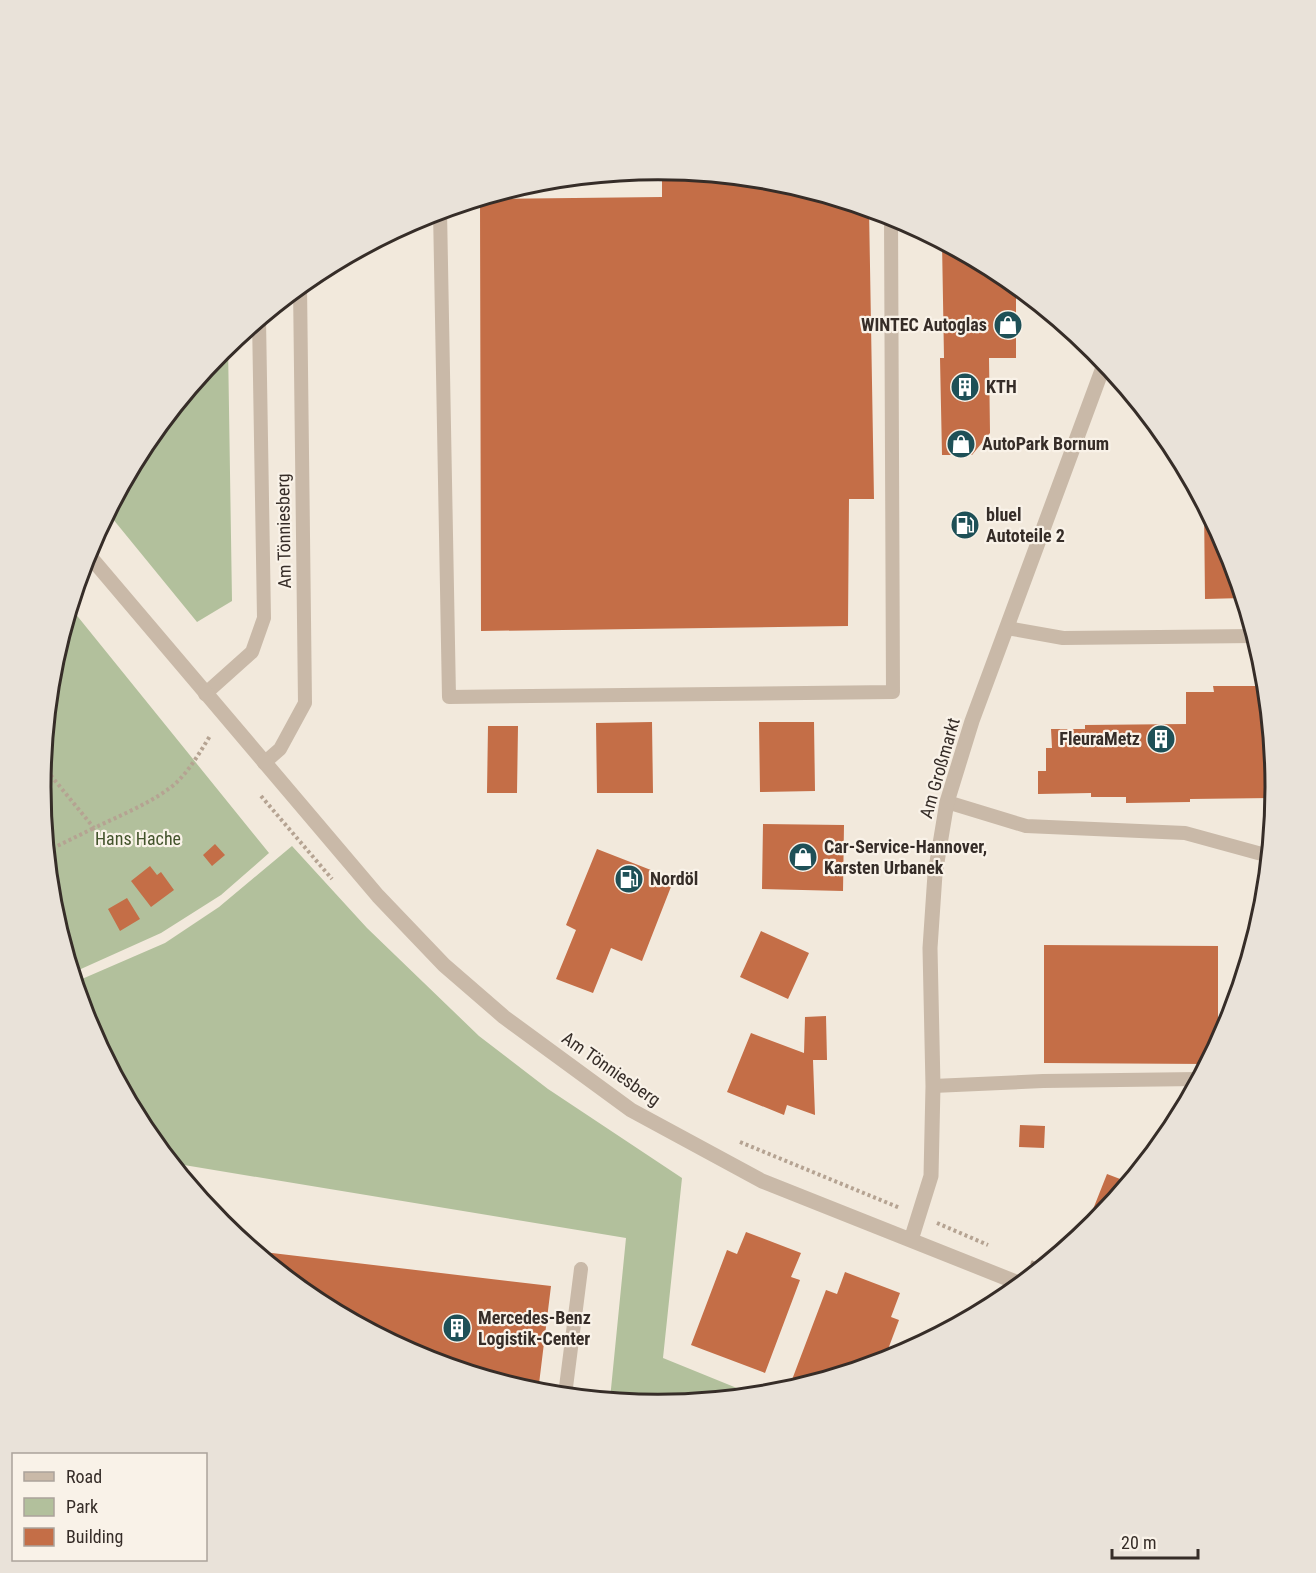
<svg xmlns="http://www.w3.org/2000/svg" width="1316" height="1573" viewBox="0 0 1316 1573" font-family="'Roboto Condensed',sans-serif">
<rect width="100%" height="100%" fill="#f2e9dc"/>
<path fill="#b2c09c" d="M228,345L232,601L197,622L108,513L145,443Z
M70,607L269,853L221,895L161,933L72,973L52,907L41,786L52,666Z
M292,846L367,928L479,1036L548,1089L682,1178L663,1358L754,1395L658,1404L610,1399L626,1238L172,1163L144,1129L87,1022L75,982L165,943L219,907Z"/>
<path fill="#c46e47" d="M713,174L779,181L869,208L874,499H849L848,626L481,631L480,199L662,197V175Z
M942,242L1001,273L1016,285V358H989L990,433L972,455H942L940,358H944Z
M1204,505L1229,551L1243,598L1205,599Z
M1213,686H1266L1276,786L1274,798L1190,799V802L1126,803V797H1091V793L1038,794V771H1046V748H1052L1051,729H1085V725L1186,724V692H1214Z
M652,722L653,793H597L596,723Z
M759,722H814L815,791L760,792Z
M488,726H518L517,793H487Z
M763,824L844,825L843,891L762,889Z
M215,844L225,855L212,866L203,855Z
M597,849L674,879L642,961L611,948L593,993L556,979L576,930L566,925Z
M150,866L157,875L161,872L174,890L151,907L131,881Z
M127,898L140,919L120,931L108,909Z
M59,930L73,947L66,952Z
M761,931L809,953L788,999L740,977Z
M1044,945L1218,946V1042L1207,1064L1044,1063Z
M826,1016L827,1060H813L815,1115L787,1105L784,1115L727,1092L751,1033L804,1053L805,1017Z
M1020,1125L1045,1126L1044,1148L1019,1147Z
M1107,1174L1128,1182L1094,1223L1084,1232Z
M746,1232L801,1253L791,1277L800,1280L765,1373L691,1345L727,1250L737,1254Z
M255,1251L551,1286L538,1392L421,1357L315,1300Z
M845,1272L900,1293L891,1317L899,1320L884,1360L796,1387L790,1385L826,1290L837,1294Z"/>
<g fill="none" stroke-linecap="round" stroke-linejoin="round">
<path stroke="#b5a392" stroke-width="4" stroke-dasharray="3 3" stroke-linecap="butt" d="M98,530L104,537
M43,766L94,828C119,816 158,800 177,782C191,768 200,752 210,736
M261,796L332,879
M47,851L94,828
M740,1142L900,1208
M937,1223L988,1245
M1031,1262L1042,1267"/>
<path stroke="#c9b9a8" stroke-width="14" d="M440,210L449,697L893,692L891,215
M1007,628L1063,638L1255,636
M205,694L252,652L264,618L259,319
M264,763L280,749L305,703L300,285
M947,802L1026,826L1185,833L1269,856
M933,1086L1043,1081L1198,1079
M565,1395L581,1269"/>
<path stroke="#c9b9a8" stroke-width="15" d="M87,553L378,896L444,965L504,1017L631,1110L762,1181L1021,1284
M911,1240L931,1176L933,1086L930,948L935,874L947,802L972,721L1105,362"/>
</g>
<defs>
<g id="shop-disc" transform="scale(1.5)"><circle r="9.5" fill="#1e5057" stroke="#f9f2e8"/><path d="M-5-2.5h2.3a2.7 3.5 0 0 1 5.4 0H5L5.5 6h-11ZM-1.5-2.5h3a1.5 2.3 0 0 0-3 0Z" fill="#fff"/></g>
<g id="building-disc" transform="scale(1.5)"><circle r="9.5" fill="#1e5057" stroke="#f9f2e8"/><path d="M-4-6H4V6H1V3H-1V6H-4ZM-2.5-4.3h1.7v1.8h-1.7ZM.8-4.3h1.7v1.8H.8ZM-2.5-1h1.7V.8h-1.7ZM.8-1h1.7V.8H.8Z" fill="#fff"/></g>
<g id="fuel-disc" transform="scale(1.5)"><circle r="9.5" fill="#1e5057" stroke="#f9f2e8"/><path d="M-5.5-6h7V0h2V4h1.3V-2.5L3-4.5l.8-.8L6-3V5H2.5V1h-1V6h-7ZM-4.2-4.7v3.2H.2V-4.7Z" fill="#fff"/></g>
</defs>
<g fill-rule="evenodd">
<use href="#shop-disc" x="1008" y="325"/>
<use href="#building-disc" x="965" y="387"/>
<use href="#shop-disc" x="961" y="444"/>
<use href="#fuel-disc" x="965" y="525"/>
<use href="#building-disc" x="1161" y="739"/>
<use href="#shop-disc" x="803" y="857"/>
<use href="#fuel-disc" x="629" y="879"/>
<use href="#building-disc" x="457" y="1328"/>
</g>
<g text-anchor="middle" stroke-width="4.5" stroke-linejoin="round" paint-order="stroke">
<g font-size="18" font-weight="bold" fill="#362d28" stroke="#f9f2e8" text-anchor="start">
<text x="987" y="331" text-anchor="end">WINTEC Autoglas</text>
<text x="986" y="393">KTH</text>
<text x="982" y="450">AutoPark Bornum</text>
<text x="986" y="521">bluel<tspan x="986" dy="21">Autoteile 2</tspan></text>
<text x="1140" y="745" text-anchor="end">FleuraMetz</text>
<text x="824" y="853">Car-Service-Hannover,<tspan x="824" dy="21">Karsten Urbanek</tspan></text>
<text x="650" y="885">Nordöl</text>
<text x="478" y="1324">Mercedes-Benz<tspan x="478" dy="21">Logistik-Center</tspan></text>
</g>
<g font-size="18" fill="#362d28" stroke="#f9f2e8">
<text transform="translate(284 531) rotate(-91)" y="6">Am Tönniesberg</text>
<text transform="translate(940 768) rotate(-74)" y="6">Am Großmarkt</text>
<text transform="translate(611 1069) rotate(35)" y="6">Am Tönniesberg</text>
</g>
<g font-size="18" fill="#43542c" stroke="#f9f2e8">
<text x="138" y="845">Hans Hache</text>
</g>
</g>
<path d="M0 0H1316V1573H0ZM51 787a607 607 0 1 1 1214 0a607 607 0 1 1-1214 0Z" fill="#e9e2d9" fill-rule="evenodd"/>
<path fill="none" stroke="#362d28" stroke-width="3" d="M51 787a607 607 0 1 1 1214 0a607 607 0 1 1-1214 0Z"/>
<rect x="12" y="1453" width="195" height="108" fill="#f9f2e8" stroke="#aba39b" stroke-width="1.5"/>
<rect x="24" y="1472" width="30" height="9" fill="#c9b9a8" stroke="#aba39b" stroke-width="1.5"/>
<text x="66" y="1483" font-size="18" fill="#362d28">Road</text>
<rect x="24" y="1498" width="30" height="18" fill="#b2c09c" stroke="#aba39b" stroke-width="1.5"/>
<text x="66" y="1513" font-size="18" fill="#362d28">Park</text>
<rect x="24" y="1528" width="30" height="18" fill="#c46e47" stroke="#aba39b" stroke-width="1.5"/>
<text x="66" y="1543" font-size="18" fill="#362d28">Building</text>
<path d="M1112 1549v9h86v-9" fill="none" stroke="#362d28" stroke-width="3"/>
<text x="1121" y="1549" font-size="18" fill="#362d28" stroke="#f9f2e8" stroke-width="4.5" paint-order="stroke">20 m</text>
</svg>
